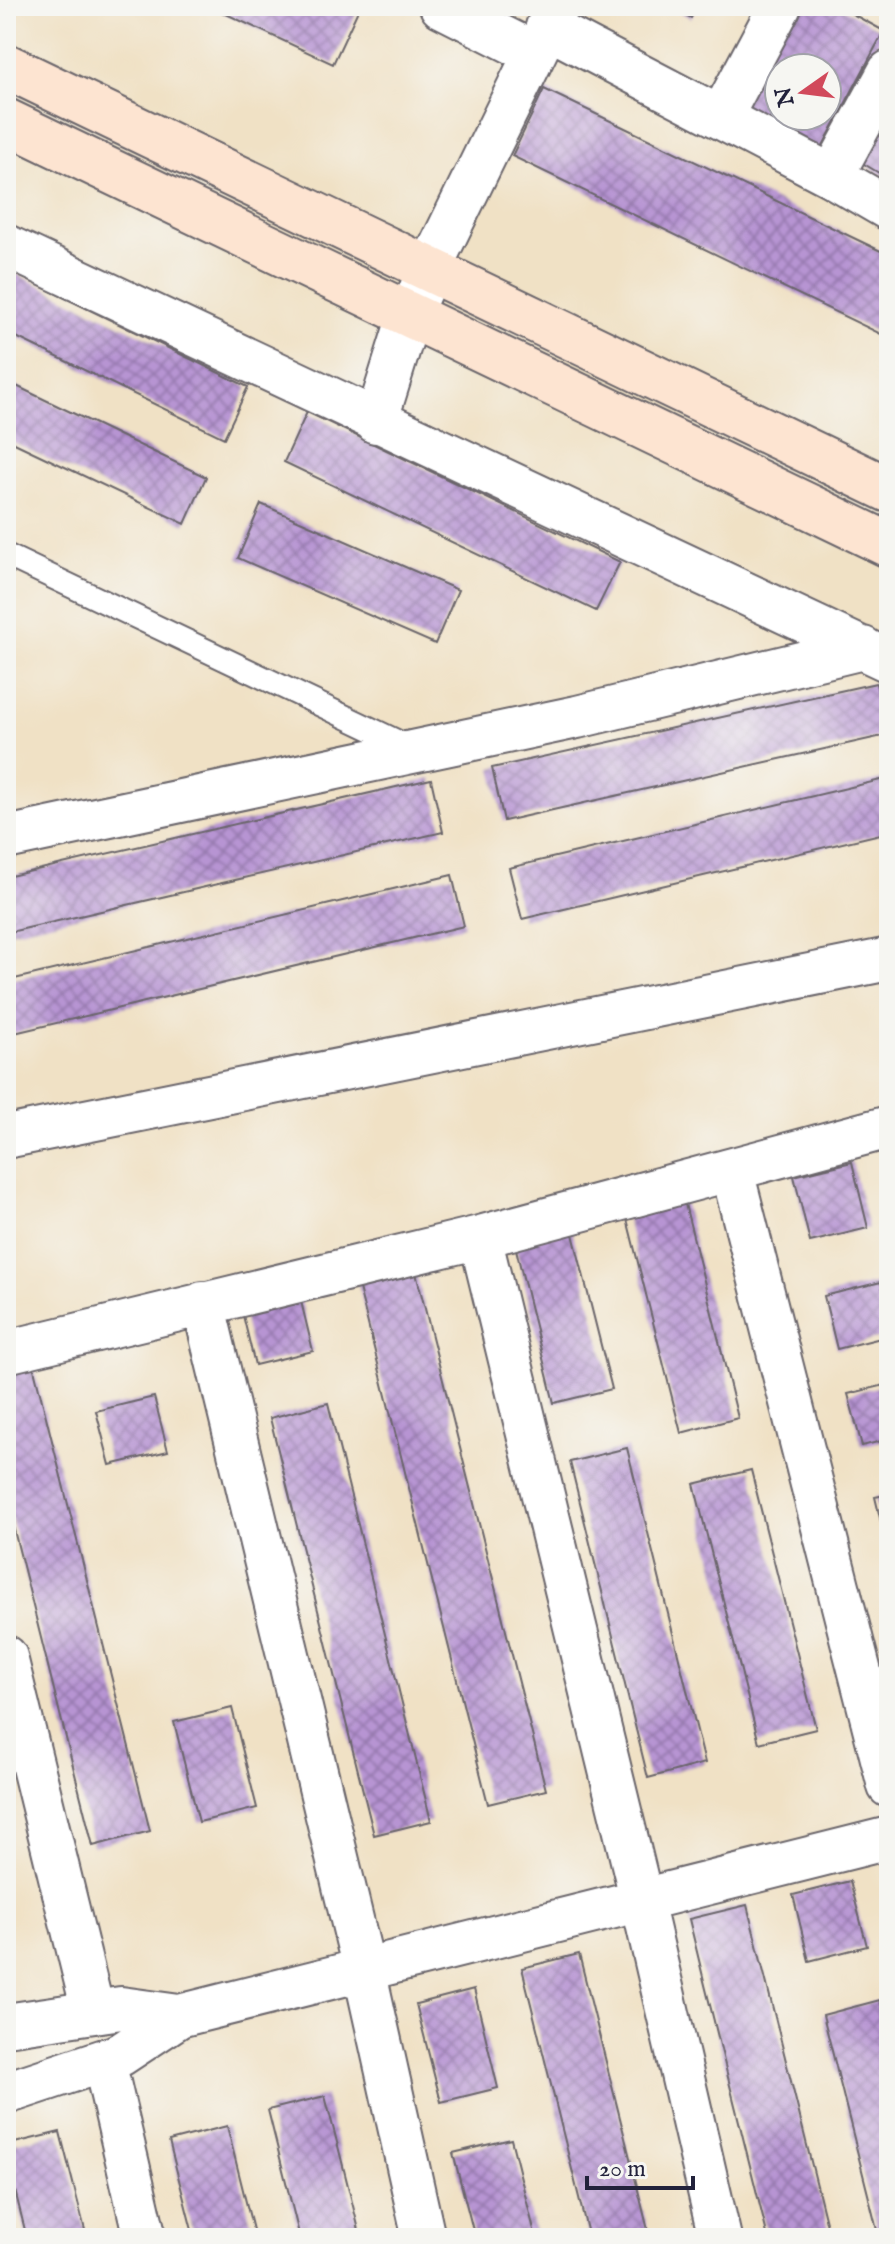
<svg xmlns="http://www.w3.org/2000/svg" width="895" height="2244" viewBox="0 0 895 2244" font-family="'IM FELL English',serif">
<defs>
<pattern id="building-cross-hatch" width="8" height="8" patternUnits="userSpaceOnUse" patternTransform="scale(2)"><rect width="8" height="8" fill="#b794d3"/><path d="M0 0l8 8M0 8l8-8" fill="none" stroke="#9478ac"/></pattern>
</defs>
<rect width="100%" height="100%" fill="#f6f6f2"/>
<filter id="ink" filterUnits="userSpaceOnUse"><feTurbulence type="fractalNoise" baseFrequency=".0125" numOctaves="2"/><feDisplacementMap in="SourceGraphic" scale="16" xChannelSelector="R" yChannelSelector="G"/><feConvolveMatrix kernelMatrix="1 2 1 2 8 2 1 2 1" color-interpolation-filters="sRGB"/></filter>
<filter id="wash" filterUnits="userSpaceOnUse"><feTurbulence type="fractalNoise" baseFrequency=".006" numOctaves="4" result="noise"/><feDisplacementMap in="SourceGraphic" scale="32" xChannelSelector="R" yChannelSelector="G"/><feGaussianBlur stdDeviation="1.8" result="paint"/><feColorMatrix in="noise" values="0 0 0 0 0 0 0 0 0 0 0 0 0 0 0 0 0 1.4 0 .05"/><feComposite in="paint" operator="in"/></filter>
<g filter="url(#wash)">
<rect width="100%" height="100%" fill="#f0e1c5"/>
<g id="blocks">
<path fill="url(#building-cross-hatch)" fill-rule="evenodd" d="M209,6H360L333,64Z
M669,6H697L691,18Z
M793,6H844L843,9L884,31L819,153L739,109ZM779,68H827V116H779Z
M889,84V168L884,176L849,155Z
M544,89L889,255V338L512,156Z
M6,269L248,387L224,438L6,332Z
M6,381L206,477L185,524L6,439Z
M307,412L620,562L596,611L284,462Z
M261,504L458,590L435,644L238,558Z
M876,683L887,735L504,821L492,768Z
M889,778V832L522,919L509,868Z
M431,779L443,832L6,933V877Z
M452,875L464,926L6,1035V981Z
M852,1162L868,1228L810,1242L794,1176Z
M684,1200L738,1418L681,1433L626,1215Z
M572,1230L612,1389L554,1403L515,1245Z
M413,1261L546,1790L488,1804L356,1276Z
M881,1282L889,1312V1336L837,1349L824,1296Z
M299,1293L313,1351L255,1365L241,1307Z
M32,1361L150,1831L93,1846L6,1498V1367Z
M889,1384V1439L862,1446L848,1394Z
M154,1397L168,1451L110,1465L96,1411Z
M328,1403L431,1821L374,1835L270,1418Z
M627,1448L705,1763L648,1778L570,1462Z
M751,1470L816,1729L759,1743L694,1484Z
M889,1494V1550L888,1551L875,1497Z
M232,1708L257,1808L199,1822L174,1722Z
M850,1881L867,1946L809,1961L793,1895Z
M747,1905L777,2025L830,2238H768L705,1985L689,1919Z
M579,1954L650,2238H589L522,1968Z
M474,1989L498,2088L441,2102L416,2004Z
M880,2000L889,2035V2238H879L823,2015Z
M325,2096L339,2150L361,2238H300L268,2110Z
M227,2126L255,2238H194L169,2141Z
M60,2132L87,2238H27L6,2155V2145Z
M511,2139L536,2238H475L453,2153Z"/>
</g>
</g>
<g filter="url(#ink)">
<use href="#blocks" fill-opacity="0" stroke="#6a656b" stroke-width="2"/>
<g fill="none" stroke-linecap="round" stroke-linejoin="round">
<g stroke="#6a656b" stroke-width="26">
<path id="service" d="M6,555L411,748"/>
</g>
<g stroke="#6a656b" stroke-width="46">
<path id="minor" d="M441,6L534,53
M547,27L832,176L889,209
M721,117L780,6
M832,176L889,72
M6,246L889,661
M376,422L409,316L429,270L558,6
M6,838L577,717L863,648
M6,1137L889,959
M732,1171L889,1786
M480,1237L642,1901L720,2238
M203,1303L364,1969L424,2238
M6,1352L480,1237L889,1127
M6,1657L93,2011
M6,2025L121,2008L179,2016
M104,2061L145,2238
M6,2093L120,2055L179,2016L889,1838"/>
</g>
<g stroke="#6a656b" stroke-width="48">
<path id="secondary" d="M6,66L889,490
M6,121L889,545"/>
</g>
<use href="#service" stroke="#fff" stroke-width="22"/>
<use href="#minor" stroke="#fff" stroke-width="42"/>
<use href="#secondary" stroke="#fde4d1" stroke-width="44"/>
</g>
</g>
<rect width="895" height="2244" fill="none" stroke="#f6f6f2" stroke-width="32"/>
<g transform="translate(803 92) rotate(256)"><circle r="38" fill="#f6f6f2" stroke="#a1a1a9" stroke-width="2"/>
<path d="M0-6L14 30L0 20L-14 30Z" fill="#d1495b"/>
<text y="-12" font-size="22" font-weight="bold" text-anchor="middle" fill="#22223b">N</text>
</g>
<path d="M587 2176v12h106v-12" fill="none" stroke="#22223b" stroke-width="4"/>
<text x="599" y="2176" font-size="24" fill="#22223b" stroke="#f6f6f2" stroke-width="6" paint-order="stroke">20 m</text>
</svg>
